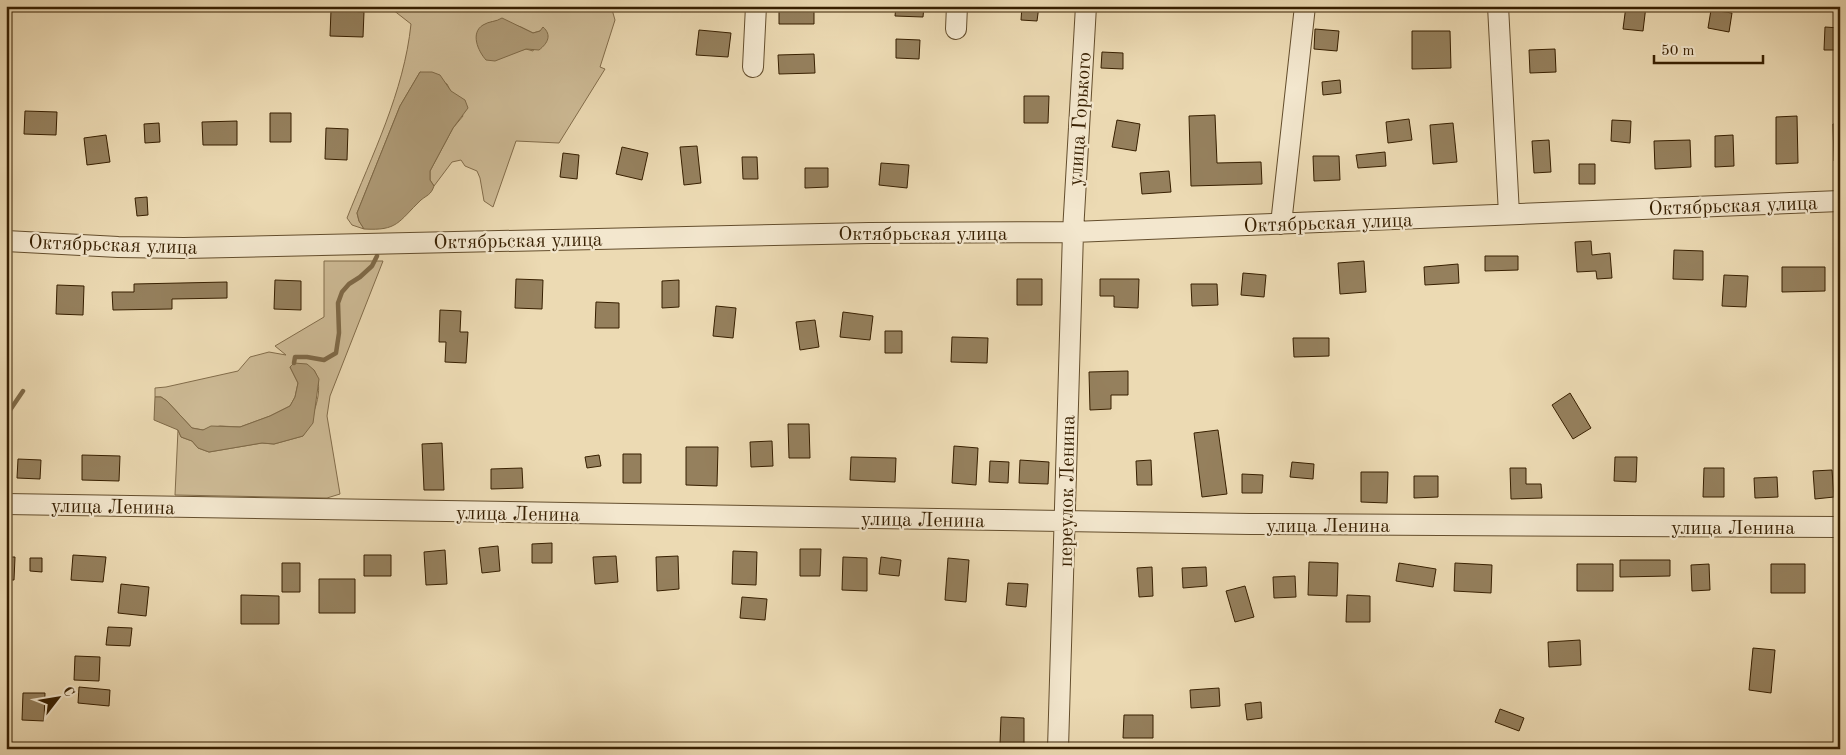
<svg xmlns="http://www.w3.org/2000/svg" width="1846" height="755" viewBox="0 0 1846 755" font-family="'Old Standard TT',serif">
<rect width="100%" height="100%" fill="#ecdab3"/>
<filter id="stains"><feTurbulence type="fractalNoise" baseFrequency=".004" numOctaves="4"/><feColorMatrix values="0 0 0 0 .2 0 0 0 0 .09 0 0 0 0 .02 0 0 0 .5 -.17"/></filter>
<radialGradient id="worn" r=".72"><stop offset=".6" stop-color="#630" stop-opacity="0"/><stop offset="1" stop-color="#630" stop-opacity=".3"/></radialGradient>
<path fill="#cdba95" stroke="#826c4a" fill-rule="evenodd" d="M388,6H611L615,20L600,67L605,69L559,143L516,141L493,207L484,201L480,178L477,171L465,166L461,160L452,162L434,186L430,180V171L453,128L463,116L447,84L420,72L400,106L357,213L359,221L364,229L352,225L347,218C372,155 404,92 411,24ZM498,21L521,27L533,33L540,31L533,51L526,49L515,52L491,22Z
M324,261H383L330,396L327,416L340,494L327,498L175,495L178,430L181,437L192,441L198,448L209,452L262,443L274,444L303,436C312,417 326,391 314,370L290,367L298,383L295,397L290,406L270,416L240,427L220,426L203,430L192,428L167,401L161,397H155V388L166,387L238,371L250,357L269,352L286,355L275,346L324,317Z"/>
<path fill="#ae9a76" stroke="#7e6947" d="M502,18L533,33L540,31L543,27C552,35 548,43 539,50L526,49L495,61L486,60C478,51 470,33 483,25C489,21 496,22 502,18Z
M420,72H432L440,75L451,91L465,100L468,108L453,128L430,171V180L434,186C431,195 427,195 421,200C398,222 398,231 364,229L359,221L357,213L400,106Z
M294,363L307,364L314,370L319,379L313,423L303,436L274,444L262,443L209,452L198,448L192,441L181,437L178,430L154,420L155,397H161L167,401L192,428L203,430L211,426L240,427L270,416L290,406L295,397L298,383L290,367Z"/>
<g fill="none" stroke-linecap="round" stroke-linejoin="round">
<path stroke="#7e6947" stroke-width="4.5" d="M294,363L295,357H307L324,360L336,353L339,333L338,303L342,292L349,284L360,277L372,266L377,256
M6,416L23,391"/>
</g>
<path fill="#95805d" stroke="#371f00" d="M779,6H814V24H779Z
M896,6H924L923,17L895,16Z
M1022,6H1039L1037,21L1021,20Z
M1626,6H1646L1643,31L1623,29Z
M331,10L364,12L363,37L330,36Z
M1711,10L1732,13L1729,32L1708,28Z
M1825,27L1840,28V50H1824Z
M1315,29L1339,31L1337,51L1314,49Z
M699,30L731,33L728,57L696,55Z
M1412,31H1450L1451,68L1412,69Z
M896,39L920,40L919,59L896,58Z
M1555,49L1556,72L1530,73L1529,50Z
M1102,52L1123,53V69L1101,68Z
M814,54L815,73L779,74L778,55Z
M1340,80L1341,93L1323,95L1322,82Z
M1024,96H1049L1048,123H1024Z
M25,111L57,112L56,135L24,134Z
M270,113H291V142H270Z
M1215,115L1217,163L1261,162L1262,184L1191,186L1189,116Z
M1797,116L1798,163L1776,164V117Z
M1409,119L1412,140L1388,143L1386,122Z
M1117,120L1140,124L1136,151L1112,147Z
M1612,120L1631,121L1630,143L1611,141Z
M237,121V145H203L202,122Z
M159,123L160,142L145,143L144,124Z
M1453,123L1457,162L1433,164L1430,125Z
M1833,124H1840V161H1834Z
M326,128L348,129L347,160L325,159Z
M106,135L110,162L87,165L84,138Z
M1733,135L1734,166L1715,167V136Z
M1549,140L1551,172L1534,173L1532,141Z
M1690,140L1691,167L1655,169L1654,141Z
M697,146L701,183L684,185L680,147Z
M622,147L648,153L642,180L616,174Z
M1385,152L1386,166L1358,168L1356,155Z
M563,153L579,155L577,179L560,177Z
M1313,156H1339L1340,180L1314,181Z
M742,157H757L758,179H743Z
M881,163L909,165L907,188L879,185Z
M1579,164H1595V184H1579Z
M805,168H828V187L805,188Z
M1169,171L1171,192L1142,194L1140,173Z
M147,197L148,215L137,216L135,198Z
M1591,241L1592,255L1610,253L1612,278L1597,279L1596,271L1577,272L1575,242Z
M1674,250L1703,251V280L1673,279Z
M1485,256H1518V270L1485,271Z
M1364,261L1366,292L1340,294L1338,263Z
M1458,264L1459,283L1425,285L1424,267Z
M1782,267H1825V291L1782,292Z
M1243,273L1266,275L1264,297L1241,295Z
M1724,275L1748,276L1746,307L1722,306Z
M516,279L543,280L542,309L515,308Z
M1017,279H1042V305H1017Z
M1100,279H1139L1138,308L1114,307V296H1100Z
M275,280L301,281V310L274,309Z
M679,280V307L662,308V281Z
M227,282V298L172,299V309L113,310L112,292H134V284Z
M1191,284H1217L1218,305L1192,306Z
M57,285L84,286L83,315L56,314Z
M596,302L619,303V328H595Z
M716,306L736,308L733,338L713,336Z
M440,310L461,311L460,332H468L466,363L445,362L446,342H439Z
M843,312L873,316L870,340L840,337Z
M815,320L819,347L800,350L796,322Z
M885,331H902V353H885Z
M952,337L988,338L987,363L951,362Z
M1293,338H1329V356L1294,357Z
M1128,371V395H1111V409L1090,410L1089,372Z
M1570,393L1591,428L1573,439L1552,405Z
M788,424H809L810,458H789Z
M1218,430L1227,494L1202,497L1194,433Z
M772,441L773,466L751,467L750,442Z
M442,443L444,490H424L422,444Z
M954,446L978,448L976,485L952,483Z
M686,447H718L717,486L686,485Z
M623,454H641V483H623Z
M82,455L120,456L119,481L82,480Z
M599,455L601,466L587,468L585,457Z
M851,457L896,458L895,482L850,480Z
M1615,457H1637L1636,482L1614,481Z
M18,459L41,460L40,479L17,478Z
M1020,460L1049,462L1048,484L1019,483Z
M1151,460L1152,485H1137L1136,461Z
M990,461L1009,462L1008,483L989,482Z
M1292,462L1314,464L1313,479L1290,477Z
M522,468L523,488L491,489V469Z
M1510,468H1526V484H1541L1542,498L1511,499Z
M1704,468H1724V497H1703Z
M1832,470L1834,497L1815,499L1813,471Z
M1361,472H1388L1387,503L1361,502Z
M1242,474L1263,475L1262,493H1242Z
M1414,476H1438V497L1414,498Z
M1777,477L1778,497L1755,498L1754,478Z
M552,543V563H532V544Z
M498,546L500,571L482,573L479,548Z
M800,549H821L820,576H800Z
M445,550L447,584L426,585L424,552Z
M733,551L757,552L756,585L732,584Z
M73,555L106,557L103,582L71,580Z
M364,555H391V576H364Z
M616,556L618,582L595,584L593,557Z
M678,556L679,589L657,591L656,557Z
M6,557H15L14,580H6Z
M843,557L867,558V591L842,590Z
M881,557L901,560L899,576L879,574Z
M30,558H42V572L30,571Z
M948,558L969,560L966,602L945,600Z
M1620,560H1670V576L1620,577Z
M1309,562L1338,563L1337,596L1308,595Z
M282,563H300V592H282Z
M1399,563L1436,569L1433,587L1396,581Z
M1455,563L1492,565L1491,593L1454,591Z
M1577,564H1613V591H1577Z
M1709,564L1710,590L1692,591L1691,565Z
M1771,564H1805V593H1771Z
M1152,567L1153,596L1139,597L1137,568Z
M1206,567L1207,586L1183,588L1182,568Z
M1295,576L1296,597L1274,598L1273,577Z
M319,579H355V613H319Z
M1008,583L1028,584L1026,607L1006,605Z
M121,584L149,587L146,616L118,613Z
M1245,586L1254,617L1235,622L1226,591Z
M241,595L279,596V624H241Z
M1347,595L1370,596V622H1346Z
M742,597L767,599L765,620L740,618Z
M108,627L132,628L130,646L106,645Z
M1580,640L1581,665L1549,667L1548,642Z
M1753,648L1775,650L1771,693L1749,690Z
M75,656L100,657L99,681L74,680Z
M79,687L110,690L109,706L78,703Z
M1219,688L1220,706L1191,708L1190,690Z
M23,693H45L44,721L22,720Z
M1261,702L1262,718L1247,720L1245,704Z
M1500,709L1524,718L1519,731L1495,722Z
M1124,715H1153V738H1123Z
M1001,717L1024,718V745L1000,744Z"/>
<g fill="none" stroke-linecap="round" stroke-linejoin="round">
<g stroke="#644e2d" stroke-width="22">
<path id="minor" d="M1498,6L1509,214
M956,29L957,6
M753,67L756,6
M1281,224L1305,6
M6,241L118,247L184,248L869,233L1073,232L1840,201
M6,504L1250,524L1840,527
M1058,749L1073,232L1086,6"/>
</g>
<use href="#minor" stroke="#f3e7ce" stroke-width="20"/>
</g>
<g text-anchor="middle" stroke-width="4.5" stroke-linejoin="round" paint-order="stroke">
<g font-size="20" fill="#371f00" stroke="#f3e7ce">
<text transform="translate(1079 119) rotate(-86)" y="7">улица Горького</text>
<text transform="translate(1733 205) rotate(-2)" y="7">Октябрьская улица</text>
<text transform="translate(1328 222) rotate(-2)" y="7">Октябрьская улица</text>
<text x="923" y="240">Октябрьская улица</text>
<text transform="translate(518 240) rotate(-1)" y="7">Октябрьская улица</text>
<text transform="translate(113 244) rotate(2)" y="7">Октябрьская улица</text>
<text transform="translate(1066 491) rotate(-89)" y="7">переулок Ленина</text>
<text transform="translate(113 506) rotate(1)" y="7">улица Ленина</text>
<text transform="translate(518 513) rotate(1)" y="7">улица Ленина</text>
<text transform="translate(923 519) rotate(1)" y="7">улица Ленина</text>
<text x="1328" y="532">улица Ленина</text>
<text x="1733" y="534">улица Ленина</text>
</g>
</g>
<rect width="1846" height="755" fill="none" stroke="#ecdab3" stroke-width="25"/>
<rect x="8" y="8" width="1831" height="740" fill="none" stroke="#371f00" stroke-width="2.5"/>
<rect x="12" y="12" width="1821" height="730" fill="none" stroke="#371f00"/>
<g transform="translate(58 698) rotate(59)" stroke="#f3e7ce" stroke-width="4" paint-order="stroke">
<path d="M0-4L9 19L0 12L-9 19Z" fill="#371f00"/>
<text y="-8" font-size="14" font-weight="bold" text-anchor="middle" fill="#371f00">С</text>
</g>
<path d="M1654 55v8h109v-8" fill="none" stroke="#371f00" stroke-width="2.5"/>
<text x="1661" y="55" font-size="15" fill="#371f00" stroke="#f3e7ce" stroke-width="4" paint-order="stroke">50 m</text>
<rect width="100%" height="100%" filter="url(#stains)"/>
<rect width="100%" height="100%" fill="url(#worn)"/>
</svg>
